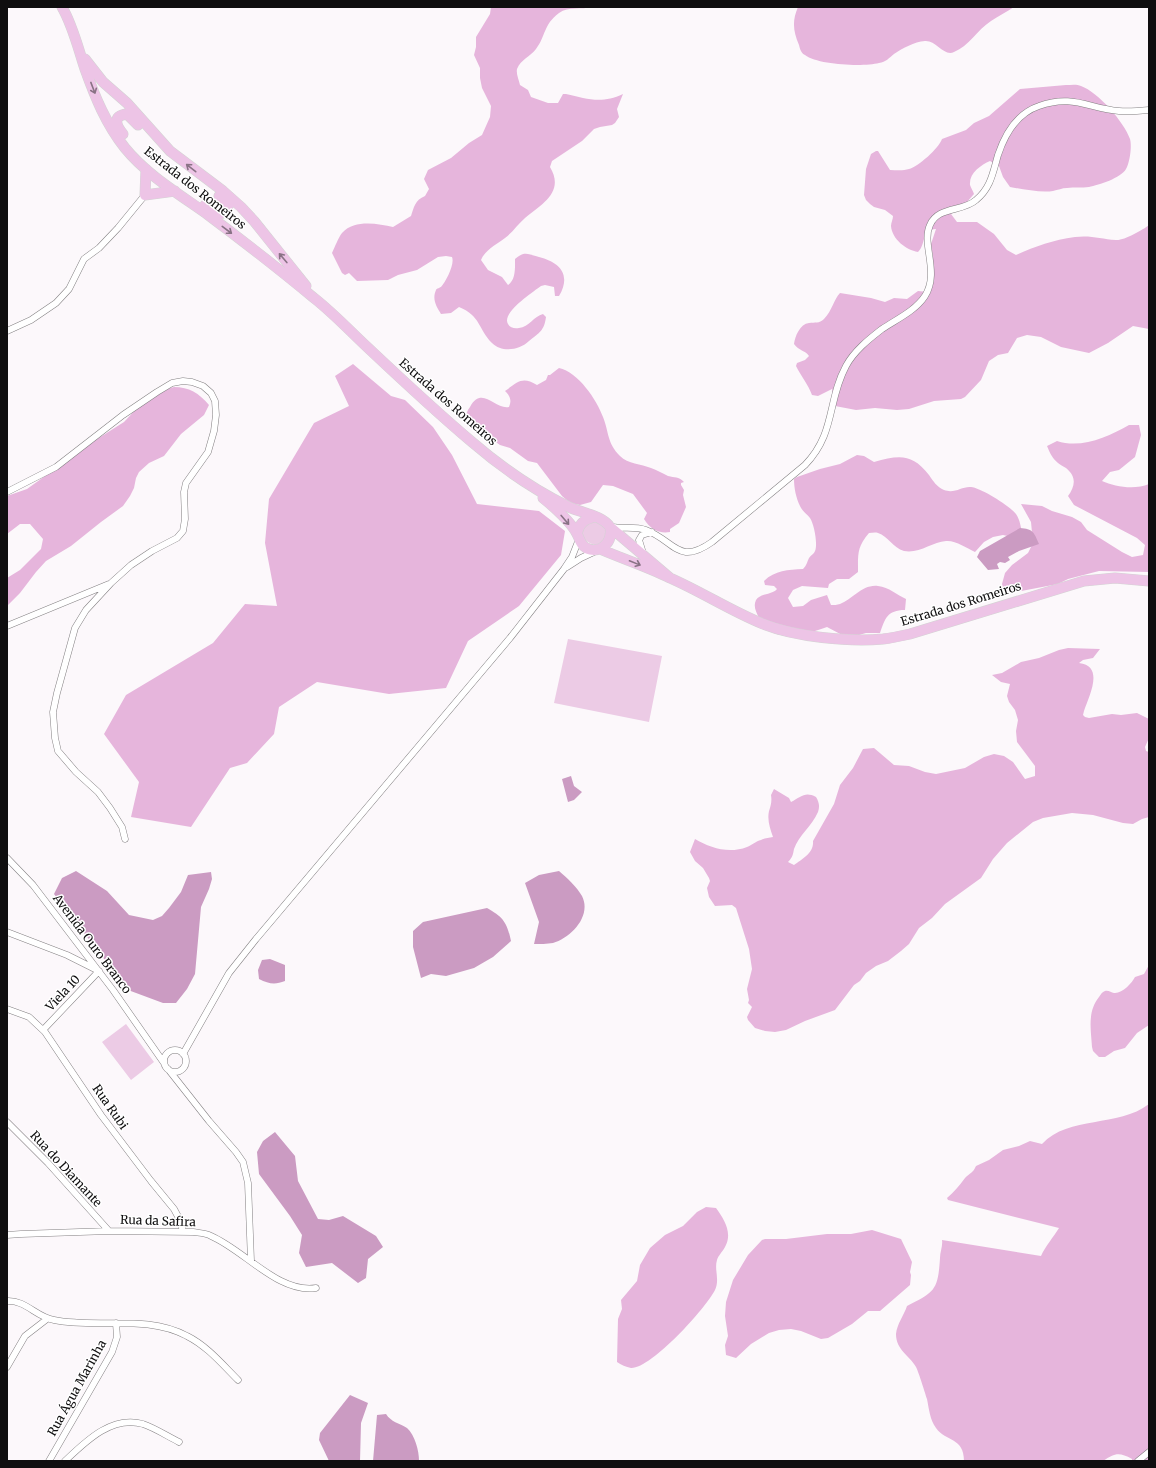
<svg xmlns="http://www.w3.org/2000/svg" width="1156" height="1468" viewBox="0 0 1156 1468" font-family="Merriweather,serif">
<rect width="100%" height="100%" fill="#fcf8fb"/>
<path fill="#eccbe5" d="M596,521L607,529L604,544C592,545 591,545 582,537V524Z
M568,639L662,656L649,722L554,703Z
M126,1024L154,1062L131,1080L102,1042Z"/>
<path fill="#e6b5dc" d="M491,7H592C581,10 569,6 559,13C543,25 546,36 536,49C530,57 521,59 517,69C516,74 519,80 520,85L528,90L531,97L548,103H558L563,94H566C587,99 602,104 623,94L617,109L619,117L615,123L612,125L600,127L594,129L582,141L552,161L550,167C565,192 542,204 525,218C518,224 513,232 505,238C497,244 485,250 481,260L488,270L502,277L508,285C516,280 515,267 515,259C524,251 528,254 539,257C559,262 572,274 559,296H555L554,287L545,285L541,286C533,292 501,313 508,324C510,328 515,329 519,328C529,327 534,316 543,314L546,317C544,331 540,332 529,341C520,350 502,353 492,343C478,329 481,316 459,307L451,313L441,314C436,306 432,299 436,290C436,289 441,287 441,287C446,281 455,264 452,257L446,256L438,257L417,270L398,275L388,280L357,281L349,273L345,275L342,273L332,253C335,247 338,238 342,233C355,219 378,224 393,227L411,216C414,207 415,200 425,196L429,189L424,179L428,170L451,158L469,143L482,135L490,117L491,106L482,88L480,78V68L474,55L476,47V37L490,14Z
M798,7H1014C1007,12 998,16 991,21C977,30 969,46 954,52C944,57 936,40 925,41C914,42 903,48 894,54C889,58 886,62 879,63C863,67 818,65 805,55C801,53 800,49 799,45C793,31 792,21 798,7Z
M1066,85C1071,85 1077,84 1081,86C1098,92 1124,122 1130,139C1132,146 1130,162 1126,169C1121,178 1099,185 1089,187C1082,188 1074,187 1067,188C1062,188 1058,190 1053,191C1041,193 1022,189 1010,187L1003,177L999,166L990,161C981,165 969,173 970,185C971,188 973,191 974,194L967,202L951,214L957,222H977L994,234L1007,250L1016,255C1036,246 1053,240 1075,237C1091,235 1101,239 1116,240C1123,241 1143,230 1149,225V329L1133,326L1108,343L1089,353L1061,347L1041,337L1027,335L1017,338L1008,353L998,355L989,361L981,380L965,397L961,399L934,401L909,409L897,410L875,408L856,410L835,406L832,389L818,396L812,395C808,384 801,376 796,366L797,363L805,360L809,356C805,350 799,351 794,344C795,336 800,324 809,323C815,322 819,324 824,319C832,311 834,299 840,293L871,298L885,302L894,298L907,299L918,291L928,292L930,288L933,257L931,244L936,229C921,230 926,245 918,252C906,250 892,239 891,226C891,223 893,219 893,216L885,210L874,207L870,204L866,200L864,195L866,169L871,154L876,151H878L890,170C896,170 903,171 909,169C918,167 939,148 942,139L966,130L974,123L989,116L1020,89Z
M353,364L391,396L405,400L433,427L452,455L477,504L539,511L565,531L561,555L519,606L468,641L446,688L389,694L317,682L279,707L274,734L247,763L230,768L191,827L131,817L139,782L104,734L126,695L213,643L245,604L277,606L265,543L269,499L314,423L349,406L335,376Z
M559,368C578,372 597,400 603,417C609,432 607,443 620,456C628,464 641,464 651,468C657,470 662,473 668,476C675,478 678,476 684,482L681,483V485L684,490L683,495L686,507L679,523L670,529V532C659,534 650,529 644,519L647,513L633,494L613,486L603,485L591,502L580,505L570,503L562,496L537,463L528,461L510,448L500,445L478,430L465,419C466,414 467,411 470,407C482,385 495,410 509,407C512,400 510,396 505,391C518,382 522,376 537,385L546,380L548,375H550Z
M174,387C189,387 199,393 209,405L204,415L181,434L164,456L149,463L139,472L136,478L134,488L130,496L123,506L101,522L71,546L46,561L36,572L20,593L7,606V578L20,570L41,549L43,539L30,524H20L7,534V496L27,489L94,441L124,422L139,406L164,390Z
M1129,425H1139L1141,435L1135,457L1119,470L1110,472L1102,481C1115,487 1135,490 1149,484V572L1099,571L1068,579L1058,584L1005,594L1002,584L1005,573L1012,565L1028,553L1033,543L1031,522L1021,504L1042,506L1052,511L1072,517L1081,522L1087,530L1122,552L1132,557L1143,555L1145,545L1137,538L1074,505L1068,496C1075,486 1077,477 1066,468C1063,466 1060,465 1058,463C1052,458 1050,453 1047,446L1057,441C1081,449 1108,437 1129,425Z
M857,455L864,456L874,462C899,455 912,453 929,475C933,481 937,487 944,490C955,494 962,486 971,487C981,488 1010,506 1016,514C1020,520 1021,527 1022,534L1012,537L1003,535L993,537L984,542L975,552C967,548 955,540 946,541C932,542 919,554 904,551C893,548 888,536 878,533C875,532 872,533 869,533C857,547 858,554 858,572L849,579H837L829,584L828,588L802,586L793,590L788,598L793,607L803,606L811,600L827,595L831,605C834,605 837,605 840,604C852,600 862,584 878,586C889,587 897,595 906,599L905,610C887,610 885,619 880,633H866L852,637L844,636L827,627C805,635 771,645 759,618C756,612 753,606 756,600C761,593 772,595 777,589L774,586L765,585L764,581C775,570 788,570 803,569C807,565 807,562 809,558C811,555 814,554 815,551C818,544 814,524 810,518C807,514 802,511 800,506C796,498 794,488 794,479L797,477L820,469L840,464Z
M1068,648L1100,649L1093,658L1083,660L1079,663C1105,666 1089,696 1084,711L1083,715L1085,717L1089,718L1112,714L1121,715L1137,713L1149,719V738L1145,747L1146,751L1149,752V817L1142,819L1133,824L1123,823L1093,815L1072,813L1043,818L1033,822L1007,843L993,859L981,878L945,904L932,918L919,928L909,944L901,951L888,961L876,966L866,973L860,981L854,985L835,1010L805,1021L786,1030L775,1032L765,1031L755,1028L748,1020L747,1017L752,1007L748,1003L749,1000L747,989L752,969L749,949L736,908L732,905L715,906L709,897L707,888L710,881L709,878L703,868L695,861L690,852L695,839C710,848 729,854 747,847C752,845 756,841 761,840C765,838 769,838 773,837C770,828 767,820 769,811C771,805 772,801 771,795L774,789L789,798L791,802C801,797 805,791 816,797C819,802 820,806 818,812C812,826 799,835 794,849C793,854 793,857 788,862L794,865C802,859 814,853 813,841L834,804L840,785L853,768L863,749L874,748L894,765L909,766L925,772L936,774L965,768L984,757L994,754L1004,756L1013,762L1025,779L1035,776V766L1017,742L1016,731L1018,720L1015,710L1009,702L1007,696L1010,684L1001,682L992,675L1002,673L1021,662L1039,658L1059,650Z
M1149,965V1025L1137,1033L1125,1048L1114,1051L1105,1057H1099L1093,1051L1092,1047C1091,1030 1087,1012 1099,997C1101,994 1102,992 1105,991C1109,990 1111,993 1114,993C1122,994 1132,983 1135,977L1144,974Z
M1149,1104V1461H1132V1459C1119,1452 1115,1453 1103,1461H964C964,1437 946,1442 936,1428C930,1420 929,1409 927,1399C925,1393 919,1373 916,1367C909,1355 896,1350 896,1334C897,1324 904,1315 907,1306C935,1292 938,1290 940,1258C940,1252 943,1246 942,1240L1041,1256C1046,1245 1053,1238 1059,1228L948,1200L947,1198C954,1192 959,1186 965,1178C970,1173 973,1173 976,1166L989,1160L1003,1150L1019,1146L1030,1141L1042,1144C1069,1115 1118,1128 1149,1104Z
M706,1207L716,1208C724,1219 733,1233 725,1247C723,1251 718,1256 717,1260C714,1270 720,1279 715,1290C706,1308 651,1369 631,1368C626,1367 621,1365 617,1362L618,1319L622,1309L621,1300L637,1281L640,1265L650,1248L665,1235L683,1226L697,1212Z
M872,1230L901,1239L912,1262L910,1272L911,1275L910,1285L880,1311H868L852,1324L828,1338L821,1339L801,1331L791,1329L779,1330L769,1333L751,1344L736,1358L726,1355L725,1345L728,1336L725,1316L726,1302L733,1280L748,1255L762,1240L765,1239H786L827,1234H851Z"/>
<path fill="#cb9bc2" d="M1020,528C1033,529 1034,532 1039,544L1019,551L1008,557L1010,560L1005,563L1000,562L997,564L999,569L988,570L977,557L980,551Z
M571,776L574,786L582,792L574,800L568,802L562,779Z
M76,871L107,891L129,915L153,920L162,916L169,908L181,892L188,875L211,872L212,879L209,889L201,907L195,974L187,989L176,1003H163L128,990L54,894L62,878Z
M559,871C567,878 577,887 582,896C592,916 571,938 553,943C547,944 540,944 534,944L539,922L525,883L539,875Z
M487,908C503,917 507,922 511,941L493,957L474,968L446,976L431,974L421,978L413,947V931L423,922Z
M270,959L285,965V981C275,985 269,984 259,979L258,970L262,960Z
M275,1132L295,1156L298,1181L318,1219L329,1220L343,1216L376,1236L383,1247L368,1259L366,1278L358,1283L332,1263L306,1267L299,1253L302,1235L290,1216L259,1174L257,1152L263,1141Z
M350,1395L368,1403L361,1423L360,1461H329L319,1440L320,1433Z
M386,1414C391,1422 399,1423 407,1428C415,1435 419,1451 419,1461H373L377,1415Z"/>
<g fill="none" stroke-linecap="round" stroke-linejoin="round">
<g stroke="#848183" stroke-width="7">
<path id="minor" d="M7,331L31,320L56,303L69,289L84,259L99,248L118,228L145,195
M7,492L56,467L123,415L157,392L172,383L183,381L192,382L203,386L211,393L215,401L216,415L214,431L208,452L186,483L184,492L185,519L183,531L177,538L152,551L131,565L111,583L86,610L75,628L57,693L53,712L55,738L58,751L76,772L98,792L110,808L122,827L125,839
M612,527C623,529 635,526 646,530C675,541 678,566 712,542L805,465C836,433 827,401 846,366C854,351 869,339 882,329C897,319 915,311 925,296C940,272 921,244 930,225C938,206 963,212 976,200C991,188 993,172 998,155C1005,134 1018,113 1039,106C1072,94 1088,108 1119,111C1129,112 1139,111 1149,110
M643,553L639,540L642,535L652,532
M567,567L581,558L596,551
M7,626L109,584
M7,858L33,885L113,990L164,1063
M7,932L67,955L99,971L43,1030
M7,1009L29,1017L45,1032L101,1115L151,1181L174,1209L181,1222L183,1232
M164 1061a11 11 0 1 1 22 0a11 11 0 1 1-22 0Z
M183,1054L229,973L256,939L510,638L564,569L572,557L579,539
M168,1069L209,1121L236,1152L243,1162L248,1183L251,1261
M7,1122L48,1163L109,1231
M7,1235L21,1234L109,1231L193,1232C199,1233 206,1233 211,1236C244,1250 279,1294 316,1288
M7,1301C26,1300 36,1317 54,1320C98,1329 146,1314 187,1336C207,1346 222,1364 238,1380
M7,1367L25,1336L47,1319
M49,1461L112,1352L117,1337L116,1323
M65,1461C86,1441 112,1415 143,1424C155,1428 167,1436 179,1442
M1138,1461L1149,1452"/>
</g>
<g stroke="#d4d4d4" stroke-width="11">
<path id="primary" d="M62,7C73,26 78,48 85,69C95,97 106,124 125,148C147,175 179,194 207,214C243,241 279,269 314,298C332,312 349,330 365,345C400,378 435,411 472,442C501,467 534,490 569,507C581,513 602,515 610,527L670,578
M85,59L103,82L127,103L170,151L223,191L241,207L254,221L306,286
M123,134C117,127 111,116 127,114L138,125
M146,169L145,195L175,191
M205,205C213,211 225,220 228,206L227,202L219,196
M543,498C553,506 572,523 577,534C580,539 580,544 585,547C590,551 595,550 600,549C623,559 648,567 670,578C702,592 731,611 763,624C795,637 849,642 883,639C892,638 901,636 910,634L1084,581L1115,578L1149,581
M577,534C579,524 584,519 594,517
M600,549C609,544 612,537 610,527"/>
</g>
<use href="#minor" stroke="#fff" stroke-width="6"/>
<use href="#primary" stroke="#edc4e6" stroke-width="10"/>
</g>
<defs><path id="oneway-shaft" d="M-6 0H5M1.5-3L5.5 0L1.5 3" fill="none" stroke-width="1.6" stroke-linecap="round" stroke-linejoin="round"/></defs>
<g stroke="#897285">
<use href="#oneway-shaft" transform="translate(93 88) rotate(69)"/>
<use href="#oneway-shaft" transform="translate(191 168) rotate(-142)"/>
<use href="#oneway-shaft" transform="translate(227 230) rotate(37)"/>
<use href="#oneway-shaft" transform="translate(283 258) rotate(-130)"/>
<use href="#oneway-shaft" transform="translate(565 520) rotate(50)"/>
<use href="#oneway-shaft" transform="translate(635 563) rotate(22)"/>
</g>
<g text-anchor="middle" stroke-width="3" stroke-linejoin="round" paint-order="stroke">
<g font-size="12" fill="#0f0e0f" stroke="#fff">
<text transform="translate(195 188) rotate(38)" y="4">Estrada dos Romeiros</text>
<text transform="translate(448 402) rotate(41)" y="4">Estrada dos Romeiros</text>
<text transform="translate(961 604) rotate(-17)" y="4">Estrada dos Romeiros</text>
<text transform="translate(92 944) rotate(53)" y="4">Avenida Ouro Branco</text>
<text transform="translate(63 993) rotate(-47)" y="4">Viela 10</text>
<text transform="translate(110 1107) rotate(55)" y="4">Rua Rubi</text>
<text transform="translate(66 1169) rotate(47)" y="4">Rua do Diamante</text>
<text transform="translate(158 1221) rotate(2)" y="4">Rua da Safira</text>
<text transform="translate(77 1388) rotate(-61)" y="4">Rua Água Marinha</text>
</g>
</g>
<rect width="1156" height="1468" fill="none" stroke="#0f0e0f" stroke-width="16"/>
</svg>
